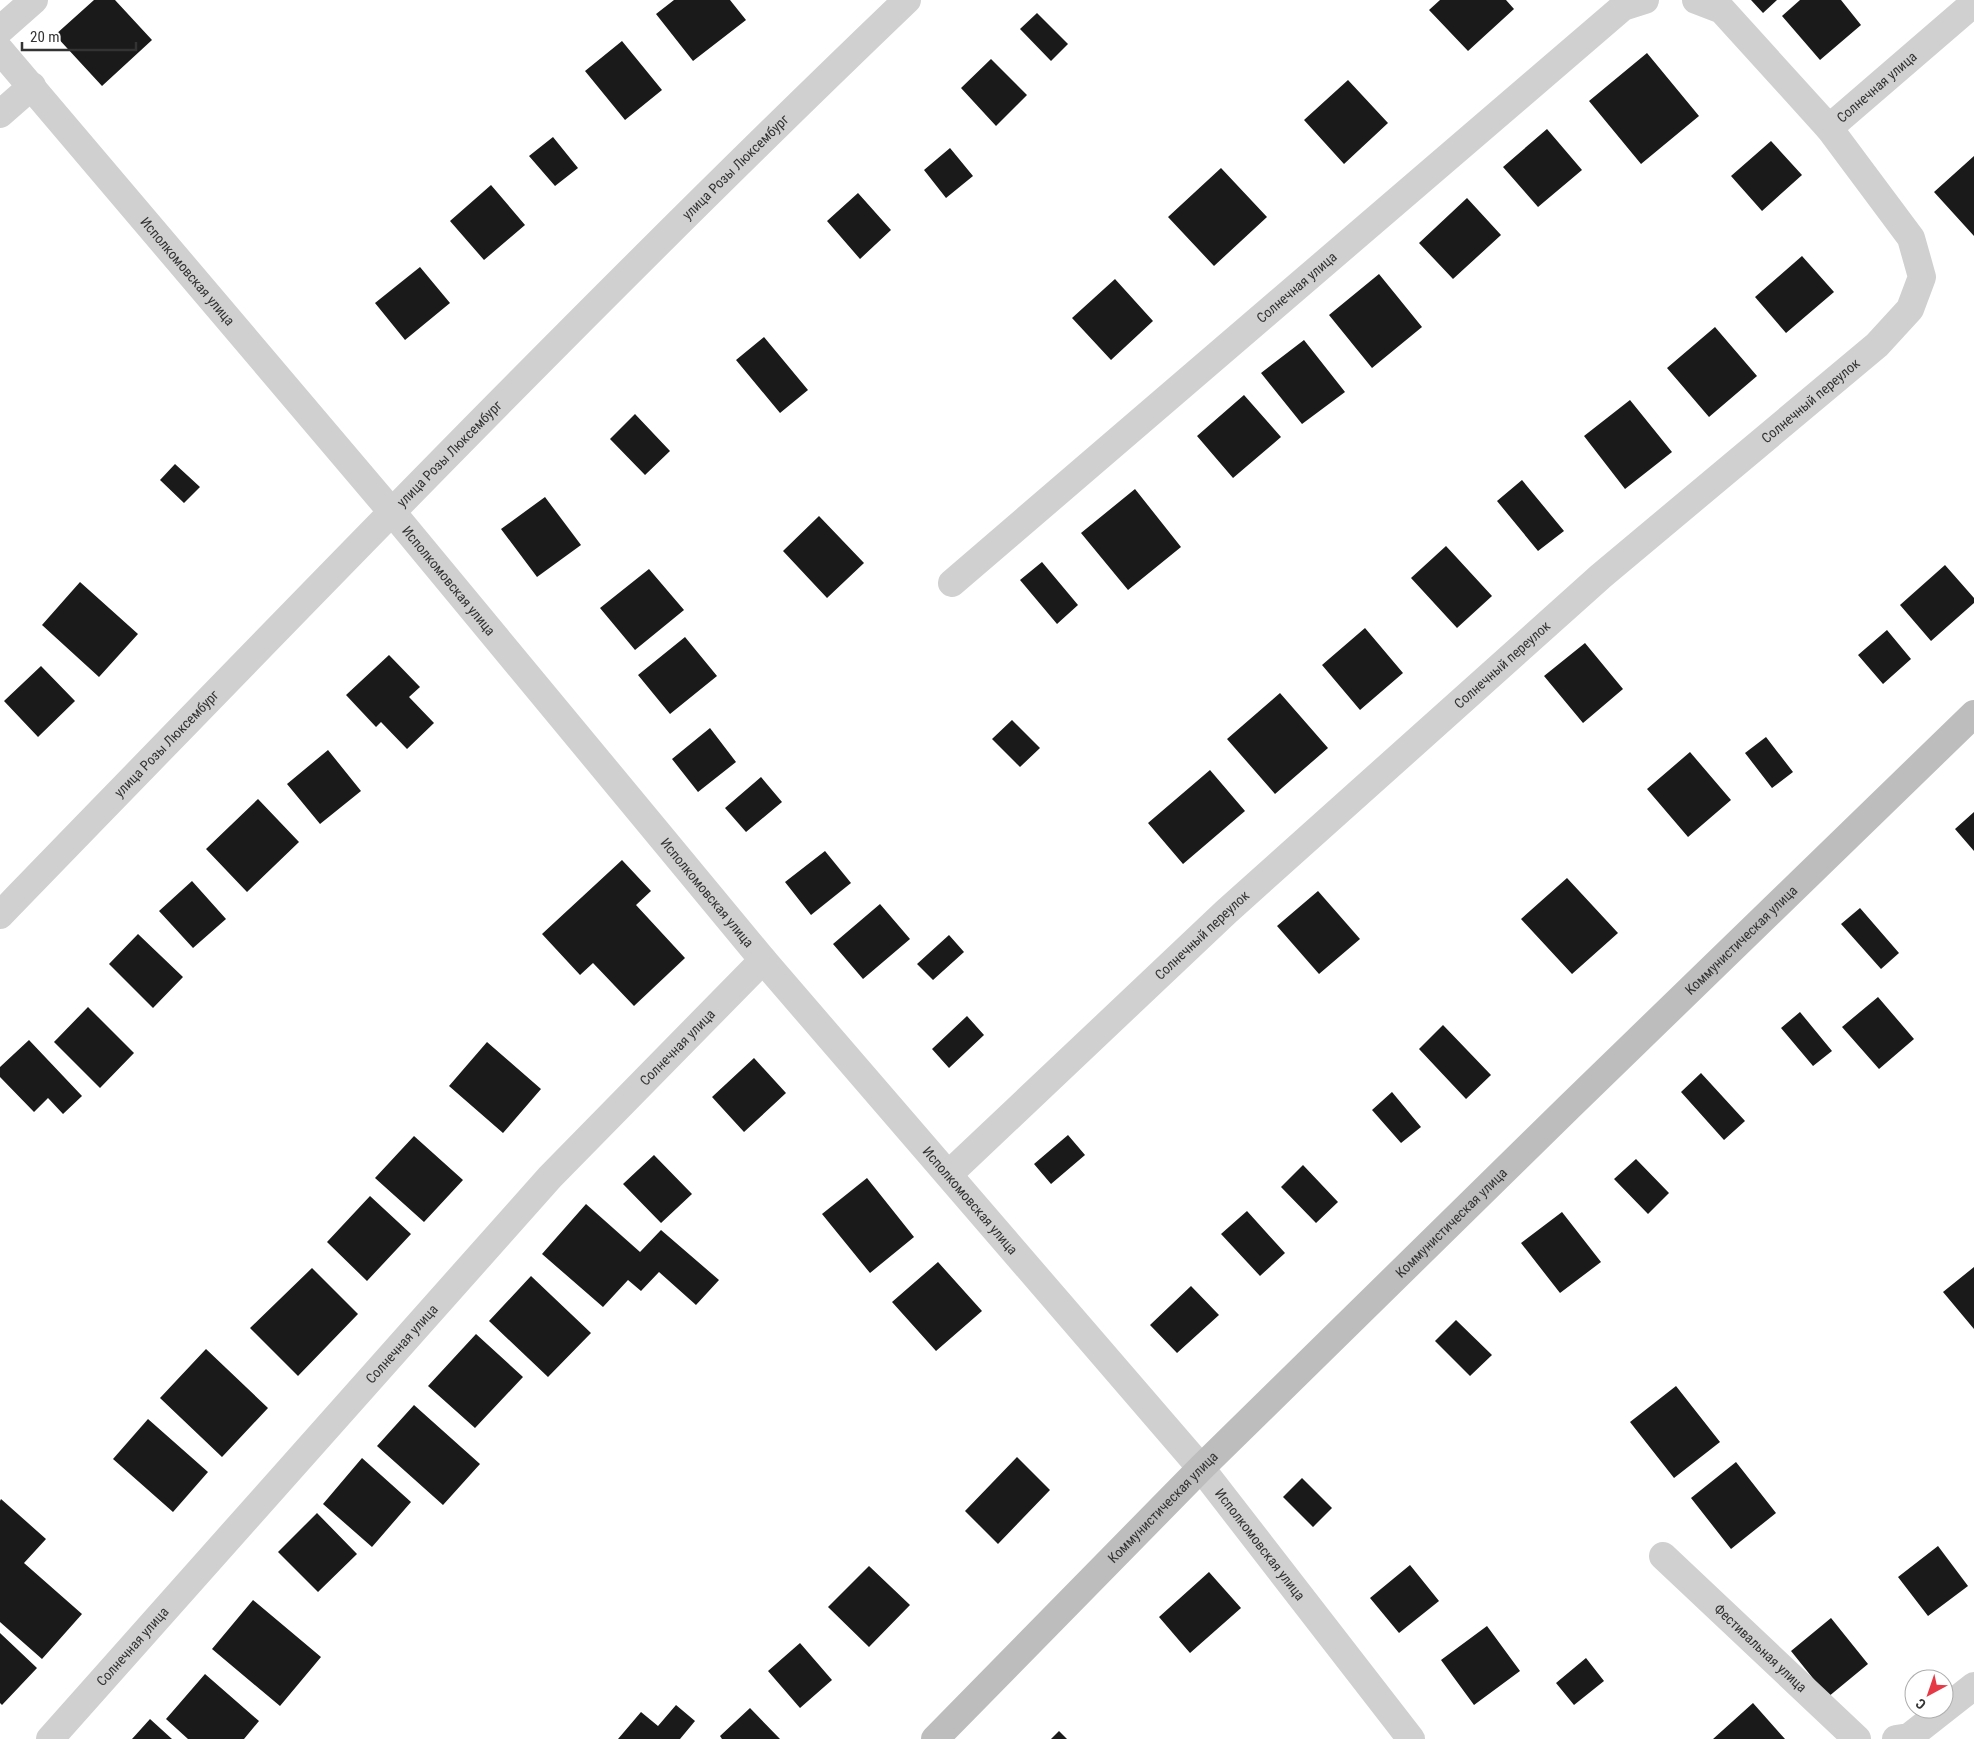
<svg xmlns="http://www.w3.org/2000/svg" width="1974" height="1739" viewBox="0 0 1974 1739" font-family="'Roboto Condensed',sans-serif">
<rect width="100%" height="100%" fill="#fff"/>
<path fill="#1a1a1a" d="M94,0H115L152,40L102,86L55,35Z
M674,0H730L746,20L693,61L656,14Z
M1440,0H1506L1514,9L1468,51L1429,10Z
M1751,0H1777L1763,13Z
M1800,0H1841L1861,25L1820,60L1782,16Z
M1037,13L1068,44L1051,61L1020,29Z
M622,41L662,90L625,120L585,71Z
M1647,53L1699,116L1641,164L1589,101Z
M991,59L1027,95L996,126L961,88Z
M1348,80L1388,123L1344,164L1304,120Z
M1547,129L1582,170L1538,207L1503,167Z
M553,137L578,168L555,186L529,156Z
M1771,141L1802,175L1762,211L1731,176Z
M950,148L973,176L946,198L924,170Z
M1974,156V236L1934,192Z
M1221,168L1267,217L1214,266L1168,217Z
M491,185L525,225L484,260L450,221Z
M858,193L891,230L860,259L827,221Z
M1467,198L1501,235L1453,279L1419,243Z
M1802,256L1834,292L1786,333L1755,297Z
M420,267L450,303L405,340L375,303Z
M1379,274L1422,327L1372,368L1329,315Z
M1115,279L1153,321L1111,360L1072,318Z
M1715,327L1757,376L1709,417L1667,368Z
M764,337L808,390L780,413L736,360Z
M1304,340L1345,392L1302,424L1261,373Z
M1244,395L1281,437L1233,478L1197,436Z
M1630,400L1672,452L1625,489L1584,436Z
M635,414L670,451L645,475L610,439Z
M175,464L200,487L184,503L160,480Z
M1522,480L1564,531L1538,551L1497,501Z
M1135,489L1181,547L1128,590L1081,533Z
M545,497L581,545L537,577L501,529Z
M819,516L864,563L827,598L783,551Z
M1446,546L1492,596L1457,628L1411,578Z
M1042,562L1078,605L1057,624L1020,580Z
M1945,565L1974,598V603L1931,641L1900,605Z
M649,569L684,610L635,650L600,608Z
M80,582L138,634L99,677L42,625Z
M1365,628L1403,673L1360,710L1322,665Z
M1887,630L1911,659L1883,684L1858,655Z
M685,637L717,676L670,714L638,675Z
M1585,643L1623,689L1583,723L1544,676Z
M389,655L420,687L409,697L434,723L407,749L381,722L376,727L346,695Z
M41,666L75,701L38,737L4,701Z
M1280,693L1328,748L1275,794L1227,739Z
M1012,720L1040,748L1020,767L992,739Z
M710,728L736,762L698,792L672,759Z
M1766,737L1793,772L1772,788L1745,753Z
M328,750L361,791L320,824L287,784Z
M1690,752L1731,800L1688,837L1647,789Z
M1210,770L1245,811L1183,864L1148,823Z
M761,777L782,802L746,832L725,808Z
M258,799L299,842L247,892L206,849Z
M1974,812V851L1955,829Z
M825,851L851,883L811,915L785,882Z
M622,860L651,891L636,905L685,958L634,1006L593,963L580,975L542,934Z
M1567,878L1618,933L1572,974L1521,919Z
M192,881L226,919L193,948L159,911Z
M1318,891L1360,939L1319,974L1277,926Z
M880,904L910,939L863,979L833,944Z
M1860,908L1899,953L1881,969L1841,924Z
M138,934L183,977L153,1008L109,964Z
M949,935L964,952L933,980L917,964Z
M1878,997L1914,1039L1879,1069L1842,1027Z
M88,1007L134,1053L100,1088L54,1042Z
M1800,1012L1832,1051L1813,1066L1781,1028Z
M967,1016L984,1035L949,1068L932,1049Z
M1443,1025L1491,1075L1466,1099L1419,1049Z
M29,1040L82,1096L63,1114L48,1098L34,1112L0,1077V1067Z
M487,1042L541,1089L503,1133L449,1086Z
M754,1058L786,1093L744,1132L712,1097Z
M1701,1073L1745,1121L1724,1140L1681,1092Z
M1392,1092L1421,1127L1401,1143L1372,1110Z
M1068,1135L1085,1155L1051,1184L1034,1164Z
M414,1136L463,1180L424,1222L375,1178Z
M654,1155L692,1194L661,1223L623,1184Z
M1636,1159L1669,1193L1648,1214L1614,1179Z
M1303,1165L1338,1202L1316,1223L1281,1187Z
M867,1178L914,1237L870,1273L822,1214Z
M370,1196L411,1234L367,1281L327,1242Z
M586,1204L640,1252L661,1230L719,1280L696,1305L659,1272L641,1291L628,1280L603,1307L542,1254Z
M1247,1211L1285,1253L1260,1276L1221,1234Z
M1562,1212L1601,1262L1560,1293L1521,1243Z
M938,1262L982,1311L936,1351L892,1302Z
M1974,1267V1329L1943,1292Z
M312,1268L358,1314L298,1376L250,1328Z
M531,1276L591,1333L548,1377L489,1321Z
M1191,1286L1219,1315L1177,1353L1150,1325Z
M1456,1320L1492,1355L1470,1376L1435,1341Z
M476,1334L523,1377L475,1428L428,1386Z
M206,1349L268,1408L222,1457L160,1398Z
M1676,1386L1720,1442L1674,1478L1630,1422Z
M414,1405L480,1464L443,1505L377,1446Z
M148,1419L208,1472L173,1512L113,1459Z
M1017,1457L1050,1490L998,1544L965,1511Z
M362,1458L411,1502L372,1547L323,1504Z
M1736,1462L1776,1513L1731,1549L1691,1498Z
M1302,1478L1332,1508L1313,1527L1283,1497Z
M1,1499L46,1539L24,1563L82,1614L42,1659L0,1622V1501Z
M317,1513L357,1554L318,1592L278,1552Z
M1938,1546L1968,1586L1928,1616L1898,1577Z
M1410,1565L1439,1601L1399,1633L1370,1598Z
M869,1566L910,1605L869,1647L828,1607Z
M1209,1572L1241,1608L1190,1653L1159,1617Z
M253,1600L321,1657L280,1706L212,1649Z
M1831,1618L1868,1664L1828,1697L1791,1651Z
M1487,1626L1520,1671L1474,1705L1441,1660Z
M0,1633L37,1668L2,1705L0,1703Z
M800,1643L832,1680L800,1708L768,1671Z
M1586,1658L1604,1681L1574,1705L1556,1683Z
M205,1674L259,1721L244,1739H188L166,1719Z
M1753,1703L1785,1739H1713Z
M676,1705L695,1721L680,1739H618L641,1712L658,1726Z
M750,1708L780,1739H722L720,1736Z
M150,1719L172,1739H132Z
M1059,1731L1067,1739H1051Z"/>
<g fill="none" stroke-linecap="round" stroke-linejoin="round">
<g stroke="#d0d0d0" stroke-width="28">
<path id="s1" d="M1696,0L1722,10L1829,128L1974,3"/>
<path d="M0,30L34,0"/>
<path id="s2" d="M0,50L392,512L763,960L1201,1468L1411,1739"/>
<path d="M0,114L32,86"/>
<path id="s3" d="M952,583L1623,7L1645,0"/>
<path id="s4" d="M0,915C299,607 597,297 907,0"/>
<path id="s5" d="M949,1174L1226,912L1601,576L1877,345L1910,309L1922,277L1911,238L1829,128"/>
<path id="s6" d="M1663,1556L1857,1739"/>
<path id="s7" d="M50,1739L550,1177L763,960"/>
<path d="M1896,1739L1909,1737L1974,1686"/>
</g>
<path stroke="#bdbdbd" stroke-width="28" id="s8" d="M935,1739L1201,1468L1570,1106L1974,714"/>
</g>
<g text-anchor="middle" stroke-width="5" stroke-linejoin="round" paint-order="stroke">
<g font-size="14" fill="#333" stroke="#fff">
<text dy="5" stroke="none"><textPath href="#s1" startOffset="250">Солнечная улица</textPath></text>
<text dy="5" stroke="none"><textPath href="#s4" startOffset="1049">улица Розы Люксембург</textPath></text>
<text dy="5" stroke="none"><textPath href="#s2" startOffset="290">Исполкомовская улица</textPath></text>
<text dy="5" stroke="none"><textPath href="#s3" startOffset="454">Солнечная улица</textPath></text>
<text dy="5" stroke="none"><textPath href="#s5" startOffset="1158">Солнечный переулок</textPath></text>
<text dy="5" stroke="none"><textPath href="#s4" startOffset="644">улица Розы Люксембург</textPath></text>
<text dy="5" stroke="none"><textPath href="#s2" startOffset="695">Исполкомовская улица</textPath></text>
<text dy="5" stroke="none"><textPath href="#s5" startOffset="752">Солнечный переулок</textPath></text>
<text dy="5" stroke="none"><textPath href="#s4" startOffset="239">улица Розы Люксембург</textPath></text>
<text dy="5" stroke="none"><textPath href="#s2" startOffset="1100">Исполкомовская улица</textPath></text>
<text dy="5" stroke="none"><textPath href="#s5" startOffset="348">Солнечный переулок</textPath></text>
<text dy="5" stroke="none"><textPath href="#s8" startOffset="1135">Коммунистическая улица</textPath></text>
<text dy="5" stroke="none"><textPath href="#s7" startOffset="934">Солнечная улица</textPath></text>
<text dy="5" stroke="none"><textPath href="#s2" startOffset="1505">Исполкомовская улица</textPath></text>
<text dy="5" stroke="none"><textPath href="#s8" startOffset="730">Коммунистическая улица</textPath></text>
<text dy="5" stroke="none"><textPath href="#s7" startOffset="529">Солнечная улица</textPath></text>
<text dy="5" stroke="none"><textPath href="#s8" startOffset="325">Коммунистическая улица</textPath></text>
<text dy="5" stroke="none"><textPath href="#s2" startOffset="1955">Исполкомовская улица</textPath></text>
<text dy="5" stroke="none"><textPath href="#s7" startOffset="124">Солнечная улица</textPath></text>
<text dy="5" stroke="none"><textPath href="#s6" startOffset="134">Фестивальная улица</textPath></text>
</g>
</g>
<g transform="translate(1929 1694) rotate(220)"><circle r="24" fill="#ffffff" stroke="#adadad"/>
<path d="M0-4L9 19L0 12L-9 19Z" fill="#e63946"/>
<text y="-8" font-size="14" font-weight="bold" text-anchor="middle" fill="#333333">С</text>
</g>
<path d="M22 42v8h114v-8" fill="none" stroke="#333333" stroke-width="2.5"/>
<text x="30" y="42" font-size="15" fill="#333333" stroke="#ffffff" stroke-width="4" paint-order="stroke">20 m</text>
</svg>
